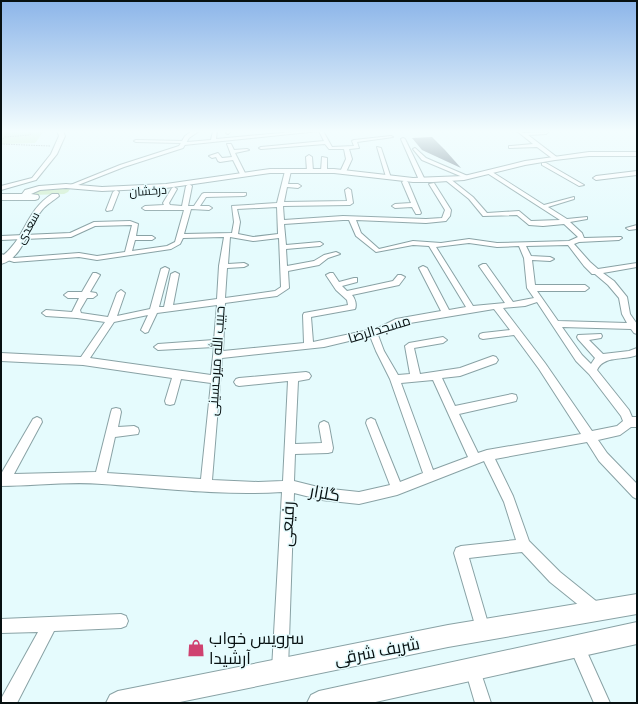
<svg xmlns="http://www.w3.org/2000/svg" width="638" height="704" viewBox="0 0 638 704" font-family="Overpass,Cairo,sans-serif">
<rect width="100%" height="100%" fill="#e5fbfd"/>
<path fill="#d0eecc" d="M1,131H44L35,143L1,144Z
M68,188L70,189L68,192L64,194L32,195L36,191Z"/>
<path fill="#6c7e8a" d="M432,137L445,150L461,168L422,150L412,138Z"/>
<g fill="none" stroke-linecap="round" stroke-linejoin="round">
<g stroke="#89a2a5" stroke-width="2">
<path id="minor" d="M213,131H217L216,139L304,131H323L332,147L354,146L352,141L354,140L391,136L393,137L357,142L359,148L349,149L352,159L346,172L343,174L340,172L346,159L344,149H329L325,144L261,149L259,148L261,147L324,141L319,131L184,145L182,143L136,142L134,141L136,140L185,141L187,142L211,140Z
M227,131H231L228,134L226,133Z
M517,131L524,133L548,132L546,134L528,135L558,158L553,159L537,147L509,148V146H511L533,144Z
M403,138L405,139L425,180L424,181L419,180L401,139Z
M227,144H231L234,150L247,149L249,150L235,153L246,175L245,176H241L233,160L220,162L218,161L216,157L212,158L209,156L218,153L222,158L232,157Z
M377,147L381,148L391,178L386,177Z
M415,148L426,158L470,177L465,178L422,160L413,149Z
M309,155L312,157L313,171L310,173L307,171L306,157Z
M322,157L327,158V171L324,173L321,171Z
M542,163H546L584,185L579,186L542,165Z
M288,169L291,171L288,184H298L301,186L298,188L287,187L284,202L347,201L345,190L348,188L351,190L353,203L350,205L283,206L284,220L343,216L426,219L442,218L445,210L429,184L434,183L451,210L450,216L446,221L426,223L356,220L361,233L379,249L413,241L441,243L469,239L497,243L569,241L578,237L564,224L543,226L529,225L517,215L483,216L469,199L444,179L449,178L473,197L487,213L519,211L531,221L560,220L487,173L486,172L489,170L544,205L574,197V199L548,207L567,219L587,217V219L570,222L582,233L584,238L621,237L622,238L619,240L579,242L574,244L590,262L598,269L637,263V267L603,273L614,281L627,297L630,314L637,324V334L634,333L631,329L562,327L582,355L591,364L595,358L578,339L577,337L578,335L601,334L602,336L601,338L589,340L603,354L629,351L637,348V355C623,361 604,355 597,370L629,410L632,417H637V427H631L620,435L598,440L607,453L637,484V499L633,497L599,461L587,442L495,459L513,496L529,541L560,572L601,605L603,610L601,615L596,617L591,615L550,582L522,552L469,558L490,630L488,635L483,637L478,635L454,553L456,548L461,546L516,540L504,502L484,461L397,495L359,504L322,500L294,493L288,669L285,674L280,677L275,674L272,669L282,492C222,496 162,488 102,484C69,481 34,486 1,486V474L33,419L37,417L41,419L42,422L14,474L96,472L111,412L112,409L116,408L120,409L121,412L118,427L134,426L138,428L139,431L138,434L115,437L107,473L201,479L211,383L181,379L175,401L174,404L170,405L166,404L165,401L172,378L83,365L1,361V353L81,357L105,322L77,318L46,316L42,313L46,310L72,312L79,298H68L64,295L68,292H82L93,273H96L100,275L90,292L96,293L97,295L93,298H87L80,310L81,313L108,317L117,293L121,290L125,293L117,316L150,309L161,269L165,267L169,269L159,307H164L171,274L175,272L179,274L173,305L217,299L219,266L224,237L183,238L180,244L171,249L97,260L79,257L14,262L1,258V254L14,258L79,253L97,256L125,252L132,225L95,226L71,237L1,240V236L70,233L94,222L130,221L138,224L136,236H152L155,238L152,240H135L132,251L167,246L175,242L184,210H145L142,208L145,206L164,205L163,203L172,188L174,187L177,189L169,203L170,205L182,206L186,186L189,184L192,186L188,206H194L202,194L204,193H246V195L244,196L206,197L200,206H209L212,208L209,210L191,209L184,234L232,233L234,222L232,206L277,203L285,171ZM277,207L278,234L253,237L238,234L240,222L237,209ZM343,220H349L356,236L376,252L413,245L429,246L466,307L449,310L427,268L423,266L419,268L441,311L396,319L378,328L313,342L311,317L355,309C357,305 355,298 352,295L399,285L405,277L401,275H398L393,281L347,291L342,286L357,282V278H354L339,282L333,273H330L326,275L336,290L347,300L348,305L304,313L303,315L304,343L223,351L225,303L277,296L289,288L288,271L319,265L328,258L340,254L336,252L324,255L314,261L287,266L286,249L320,246L323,244L320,242L286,245L284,224ZM230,237L253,241L279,238L281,287L275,291L225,298L227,268L244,267L248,265L244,263L228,264ZM469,243L497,247L519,246L524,258L527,288L534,298L513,302L486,264H483L479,266L505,303L473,306L436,247ZM568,245L584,266L592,274H595L608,285L619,298L622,314L627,323L558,321L537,291H585L589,288L585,285H535L532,260L550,261L554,259L550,257L531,256L526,246ZM537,302L576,361L589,374L621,416L623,421L617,426L592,431L545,363L503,308L525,306ZM217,305L214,340L158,344L154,347L158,350L214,347L211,375L90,358L114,322L148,315L141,330L145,333L148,332L157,313ZM494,309L510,330L483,333L480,334L479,336L480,338L483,339L514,335L539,369L581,434L487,450L478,453L459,414L512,402L516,401L517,398L516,395L512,394L455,406L442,378L460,376L496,363L498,360L496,357L493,356L460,368L420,374L414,348L443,343L447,340L443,337L409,343L405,346L410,374L398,375L384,351L378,335L398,325ZM370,336L376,351L390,379L423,473L400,482L376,423L375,420L371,418L367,420L366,423L390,485L359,492L322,488L294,481L295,454L328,453L332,452L333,448L329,426L328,423L324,421L320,423L319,426L322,443L295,444L298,381L309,379L311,376L309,373L306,372L239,378L236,379L234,382L236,385L239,386L288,381L283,481L258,482L212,480L222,358L324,347ZM433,380L468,457L433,470L401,383Z
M637,171V175L596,180L593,178L596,176Z
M405,180L408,182L421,213L420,214H416L412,207L395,208L392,206L395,204L411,203L402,182Z
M116,190L119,192L112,210L107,211L106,210L113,192Z
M637,225V229L629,230L626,228Z
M121,614L126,616L128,621L126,626L121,628L54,631L17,703H1L2,697L38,632L1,633V619Z
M582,649L587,652L610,703H594L574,657L577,652Z
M473,661L478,664L491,703H475L465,669L468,664Z"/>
</g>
<g stroke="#89a2a5" stroke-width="2">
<path id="tertiary" d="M57,131H63L65,136L57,154L36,180L1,190V186L32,178L51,154L59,136Z
M192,131H199L189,138L183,148L124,167L73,187L68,186L120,165L179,146L185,136Z
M52,194H58L59,196C53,201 47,204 42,210C28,226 24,258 1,264V257C25,240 25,211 52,194Z"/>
</g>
<g stroke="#89a2a5" stroke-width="2">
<path id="secondary" d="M589,152H637V156H589L555,160L525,165L464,180L433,182H413L334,173H270L166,188L102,191L66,188L40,190L31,194L38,195L39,197L38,199L35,200H1V194H22L25,190L39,186L66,184L102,187L166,184L270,169H334L413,178L464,176L525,161Z
M637,594V614L448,647L175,703H106L110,695L118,691L448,625Z
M637,622V644L371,703H307L311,695L319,691Z"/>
</g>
<path stroke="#90a1a3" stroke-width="1" stroke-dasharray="1.5 1" stroke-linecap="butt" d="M5,137L30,135L31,133L27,131
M1,141L10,131
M1,144L50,146"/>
<use href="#minor" fill="#fff" fill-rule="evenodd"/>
<use href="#tertiary" fill="#fff" fill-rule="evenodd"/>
<use href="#secondary" fill="#fff" fill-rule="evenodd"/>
</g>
<linearGradient id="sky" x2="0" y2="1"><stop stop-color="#8cb5e9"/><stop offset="0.57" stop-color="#f3fdfe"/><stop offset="1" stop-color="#f3fdfe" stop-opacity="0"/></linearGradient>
<rect width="638" height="230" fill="url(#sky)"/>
<defs>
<g id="shop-bare" transform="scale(1.38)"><path d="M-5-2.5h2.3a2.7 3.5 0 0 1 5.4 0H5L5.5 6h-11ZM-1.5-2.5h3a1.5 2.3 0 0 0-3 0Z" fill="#cf4270" stroke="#e5fbfd" stroke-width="2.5" paint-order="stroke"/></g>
</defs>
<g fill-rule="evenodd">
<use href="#shop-bare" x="196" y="648"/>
</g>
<g text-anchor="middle" stroke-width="3" stroke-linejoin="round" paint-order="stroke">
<g font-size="12" fill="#071011" stroke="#e5fbfd">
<text transform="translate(148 191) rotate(-4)" y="4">درخشان</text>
<text transform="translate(28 228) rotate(-61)" y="4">سعدی</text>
</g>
<g font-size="14" fill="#071011" stroke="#e5fbfd">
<text transform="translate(379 329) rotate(-17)" y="5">مسجدالرضا</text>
<text transform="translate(216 361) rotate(-86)" y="5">حبیب الله میرحسینی</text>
</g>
<g font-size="17" fill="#071011" stroke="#e5fbfd">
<text transform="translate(325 493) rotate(10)" y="6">گلزار</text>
<text transform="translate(287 524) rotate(-87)" y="6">رفیعی</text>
<text transform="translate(377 651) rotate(-11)" y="6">شریف شرقی</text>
</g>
<g font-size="17" fill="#071011" stroke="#e5fbfd" text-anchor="start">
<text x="209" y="644">سرویس خواب<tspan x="209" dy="20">آرشیدا</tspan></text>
</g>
</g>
<rect width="638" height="704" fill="none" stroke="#071011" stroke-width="4"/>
</svg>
